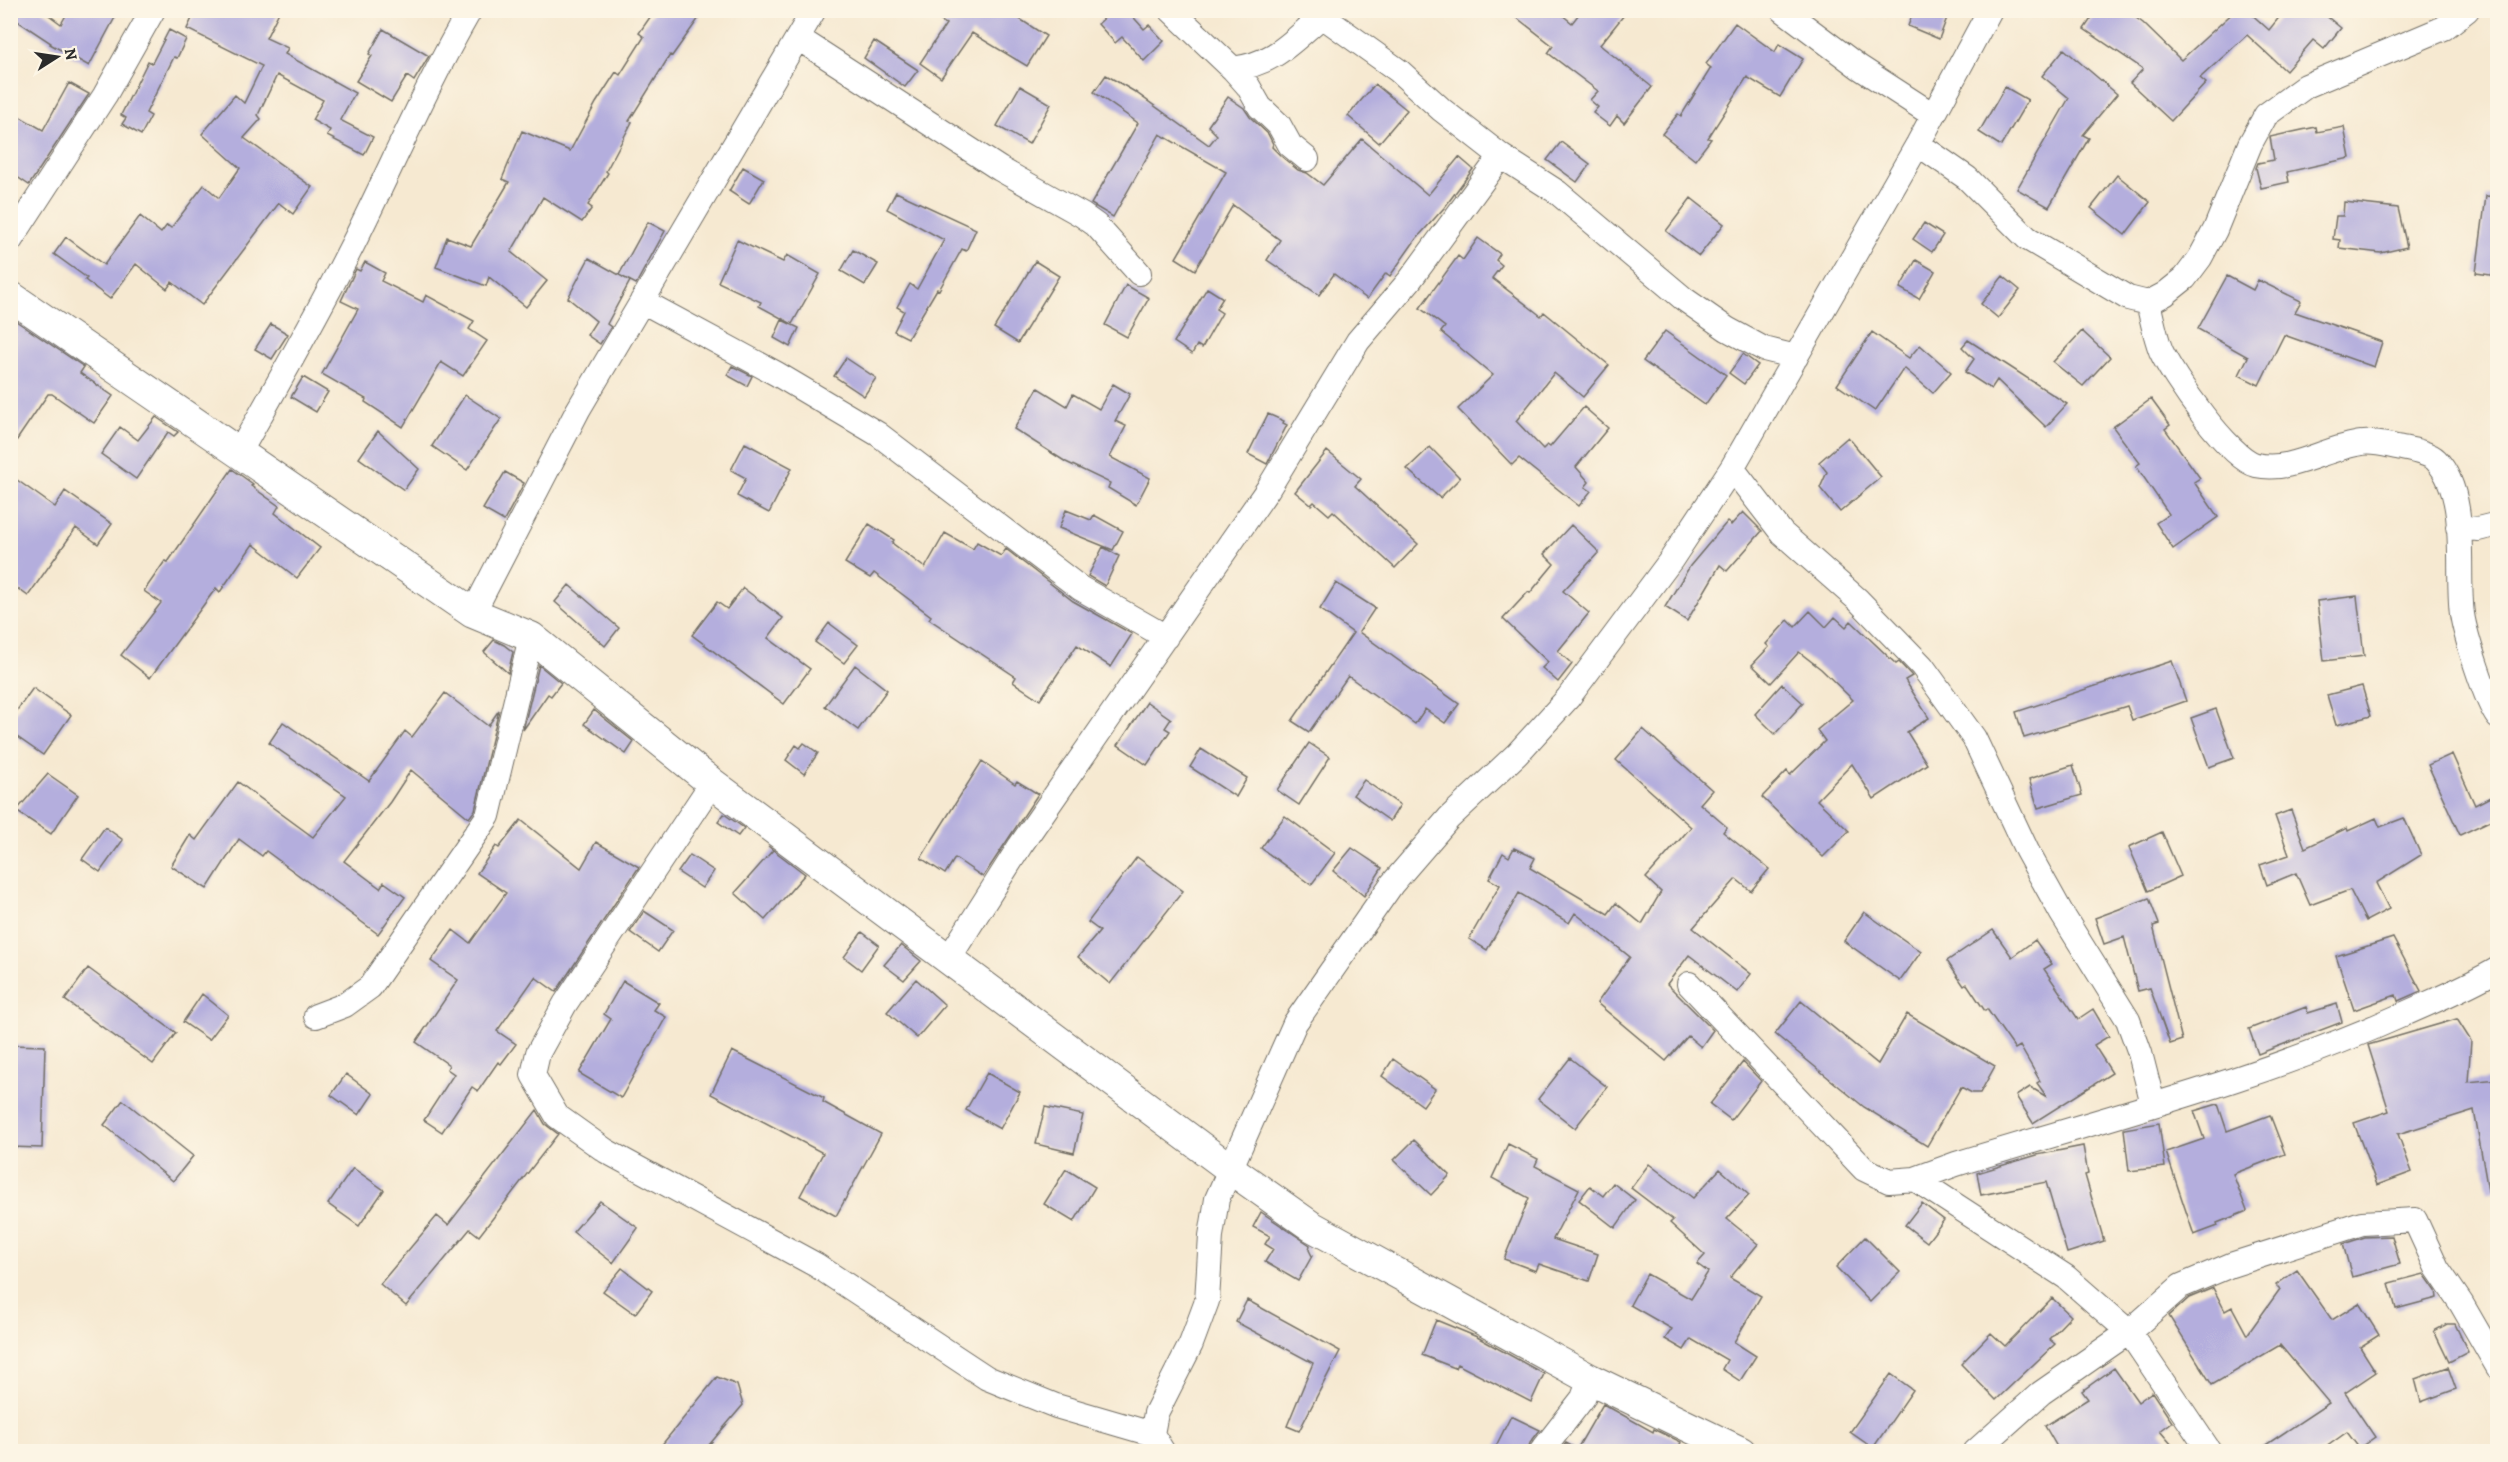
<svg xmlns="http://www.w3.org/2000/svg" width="2508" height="1462" viewBox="0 0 2508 1462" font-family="Alegreya,serif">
<rect width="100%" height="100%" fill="#fcf5e5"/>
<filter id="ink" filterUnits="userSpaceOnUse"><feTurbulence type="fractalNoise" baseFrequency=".0167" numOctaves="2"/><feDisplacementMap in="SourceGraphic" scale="12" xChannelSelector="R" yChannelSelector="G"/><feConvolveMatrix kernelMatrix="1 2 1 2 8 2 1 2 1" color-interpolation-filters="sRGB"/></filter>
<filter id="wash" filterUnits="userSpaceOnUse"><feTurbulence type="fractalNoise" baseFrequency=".008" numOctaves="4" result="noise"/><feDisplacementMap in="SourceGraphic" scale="24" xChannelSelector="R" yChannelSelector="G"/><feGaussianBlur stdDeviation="1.35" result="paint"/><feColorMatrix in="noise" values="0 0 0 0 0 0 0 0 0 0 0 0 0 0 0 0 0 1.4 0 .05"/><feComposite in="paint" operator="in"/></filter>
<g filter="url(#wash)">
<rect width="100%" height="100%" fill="#f6e9d1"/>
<g id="blocks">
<path fill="#b4aedd" d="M10,10H42L61,24L69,10H119L89,66L50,44L51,43L10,16Z
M196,10H280L266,38L288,48L285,54L355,93L340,120L373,137L364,155L327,136L330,130L312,120L323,100L277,75L258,115L261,119L244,138L312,187L293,214L279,203L202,305L172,282L167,289L136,264L110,299L85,280L87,278L54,254L66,237L104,265L140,216L161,233L167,225L171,228L204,185L219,198L240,168L202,134L235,95L244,103L262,66L187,29Z
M655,10H689L699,18L672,56L670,55L629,121L632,122L606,171L608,173L588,205L592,208L582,222L543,197L511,252L547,281L526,307L489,277L486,286L436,267L447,237L471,246L509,182L502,179L522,131L570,151L596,103L616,72L620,75L644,37L639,33Z
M924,10H1019L1015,16L1046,36L1027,66L972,33L941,78L920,63L946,24Z
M1113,10H1127L1144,29L1149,25L1164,41L1144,61L1122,37L1115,43L1098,24Z
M1507,10H1556L1572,23L1582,10H1628L1600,45L1652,87L1624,123L1617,116L1610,126L1593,113L1598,107L1590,100L1598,91L1548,53L1553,46Z
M1914,10H1937L1948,15L1939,39L1908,26Z
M2097,10H2125L2143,23L2181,60L2236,10H2247L2269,30L2285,10H2319L2341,28L2324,49L2313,40L2286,71L2247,35L2200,78L2206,83L2171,121L2130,83L2143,69L2084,29Z
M1735,23L1775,52L1779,44L1803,59L1780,97L1747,77L1708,138L1711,139L1695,160L1662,134L1678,114L1681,116L1711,68L1706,64Z
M383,29L429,56L414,81L407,76L391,102L356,81L372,56L369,54Z
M169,30L186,39L177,58L174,57L146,113L151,116L141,135L122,124L126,118L121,115L148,61L152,63Z
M874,41L918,70L905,87L864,58Z
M2064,49L2117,94L2083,135L2089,138L2049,207L2017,189L2069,98L2042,76Z
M1106,75L1135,92L1209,145L1217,135L1208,126L1228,97L1244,108L1250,117L1268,134L1273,144L1272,147L1281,156L1298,170L1307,173L1323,185L1362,139L1428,195L1459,157L1473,169L1444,208L1416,239L1390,276L1386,273L1367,299L1334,274L1319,295L1267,260L1280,240L1233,205L1195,270L1176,258L1226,172L1160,134L1113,217L1091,204L1138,123L1094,92Z
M69,83L89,94L29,185L10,172V111L43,130Z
M1375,84L1407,110L1379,143L1348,116Z
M1020,86L1051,104L1029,144L997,126Z
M2005,87L2028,100L2001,146L1979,132Z
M2316,127L2317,132L2344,127L2350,158L2287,172L2289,182L2261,188L2256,168L2258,163L2274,160L2270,137Z
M1561,142L1590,164L1577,182L1547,160Z
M743,167L764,179L749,204L729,191Z
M2117,175L2150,202L2125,235L2091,208Z
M896,192L976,229L966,251L962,249L939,290L937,289L908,338L894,331L904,311L897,307L910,284L917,289L944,240L887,209Z
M2486,196L2498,197V276L2476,273Z
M1691,198L1724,224L1699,256L1666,231Z
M2344,202L2398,208L2407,247L2381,253L2339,248L2340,240L2333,239L2336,216H2343Z
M648,222L665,231L636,284L619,275Z
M1924,223L1943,235L1932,252L1913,239Z
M1478,238L1500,254L1496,260L1502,265L1492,278L1541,316L1544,312L1609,365L1583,397L1554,373L1516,421L1543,449L1547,445L1550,447L1584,407L1608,428L1576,467L1589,482L1585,487L1591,491L1579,506L1519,458L1512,465L1458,409L1493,375L1441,332L1445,327L1420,308L1458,256L1463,260Z
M737,240L783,262L787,255L820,274L792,324L759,306L761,302L718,282Z
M853,250L878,264L865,285L841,271Z
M589,258L630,281L607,324L611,327L600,344L587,335L596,321L568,298Z
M1916,260L1935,271L1919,299L1900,288Z
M1035,261L1059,276L1018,343L994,328Z
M365,262L385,273L381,281L423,302L426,295L474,321L469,329L487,341L463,376L441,362L403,427L365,402L366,399L322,374L358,309L341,301L356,269L360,271Z
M2003,276L2020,290L1998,318L1981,304Z
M2227,276L2253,290L2258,280L2301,301L2295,312L2382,342L2374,367L2284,335L2259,385L2239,375L2248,357L2198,329Z
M1126,285L1149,298L1127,337L1105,325Z
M1207,288L1223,298L1216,309L1222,313L1202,348L1197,345L1192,354L1174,342Z
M10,317L84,367L80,373L113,396L94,423L52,394H48L10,450Z
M782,320L799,328L790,347L774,338Z
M271,324L288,334L272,359L255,349Z
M1665,331L1726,375L1705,405L1643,361Z
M2082,331L2110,357L2083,386L2053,362Z
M1872,332L1909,358L1920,345L1951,372L1933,393L1904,368L1875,411L1837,385Z
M1968,340L2007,365L2067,404L2046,427L1997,380L1991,389L1965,372L1974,359L1962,347Z
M1743,354L1758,365L1744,384L1729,373Z
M846,358L876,378L864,396L834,376Z
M732,366L752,376L747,386L727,375Z
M303,377L328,392L316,412L291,397Z
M1113,384L1130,394L1115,421L1126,426L1110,457L1150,478L1136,505L1108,488L1110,483L1066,462L1014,429L1038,388L1067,406L1073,394L1099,409Z
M465,395L501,419L467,470L432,446Z
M2151,399L2170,425L2165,429L2200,478L2194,482L2218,517L2173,549L2156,523L2169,514L2136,466L2140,463L2113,427Z
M1268,414L1284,421L1283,423L1287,425L1267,464L1248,454Z
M156,417L178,432L174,436L168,432L136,479L101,454L120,427L138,440Z
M378,431L419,469L404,490L359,458Z
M1848,437L1881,477L1840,512L1820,488L1827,472L1819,462Z
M745,443L792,468L769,513L737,496L746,478L731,470Z
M1430,447L1460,478L1440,498L1407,469Z
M1327,451L1361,479L1355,486L1418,544L1395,568L1333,511L1329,515L1314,502L1311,505L1295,492Z
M232,469L253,484L251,486L279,506L275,513L320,548L297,578L253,544L220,592L216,588L150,678L121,655L161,603L144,591L165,561L168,562Z
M505,472L524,483L504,521L483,509Z
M10,475L55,507L65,491L112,524L98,544L76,528L28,596L10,583Z
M1066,510L1091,520L1094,515L1123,531L1113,550L1059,528Z
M1743,512L1762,531L1727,571L1720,565L1687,621L1665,607L1690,566L1727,522L1731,525Z
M869,524L894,540L892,543L925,568L945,533L973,549L977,542L1001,556L1006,549L1073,601L1132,634L1111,667L1077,645L1040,700L1013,682L1016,677L929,619L931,616L874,573L870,578L845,563Z
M1571,525L1599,552L1563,591L1589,613L1558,651L1572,664L1558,682L1542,668L1548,662L1503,619L1528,592L1530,593L1554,564L1544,554Z
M1103,547L1119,556L1105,586L1088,576Z
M1336,583L1375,608L1359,632L1459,704L1445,723L1425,709L1415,724L1348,676L1309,732L1292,721L1353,633L1320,609Z
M569,585L619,628L605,646L555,602Z
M743,588L783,618L768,638L810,669L784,704L692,635L717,602L727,609Z
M2357,596L2364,656L2324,661L2317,601Z
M1810,611L1826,627L1835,617L1846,627L1851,621L1896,664L1899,662L1912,676L1905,680L1929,718L1907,732L1927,764L1874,799L1852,764L1817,800L1849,831L1823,857L1762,797L1787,771L1790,775L1825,741L1817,730L1853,700L1821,669L1799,652L1771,683L1752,665L1769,647L1766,644L1788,620L1795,627Z
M829,623L858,645L844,663L815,642Z
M494,640L504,645L513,652L508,673L484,652Z
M2172,661L2186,701L2132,720L2127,706L2024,738L2016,712Z
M539,665L561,683L551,696L548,694L523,730Z
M855,665L887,690L858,730L825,706Z
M1782,684L1803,703L1775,734L1755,714Z
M2362,686L2371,716L2336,725L2327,695Z
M33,688L71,715L43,755L10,732V720Z
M445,693L488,726L499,710L475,810L469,818L411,770L390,802L344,861L380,888L384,882L405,897L378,934L266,851L262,856L239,839L207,889L171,866L190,835L196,840L238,782L313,837L346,796L269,743L283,722L369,781L405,731L412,737Z
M1147,702L1171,719L1165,728L1170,731L1147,765L1118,745Z
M2216,709L2234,758L2209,767L2191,718Z
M594,710L634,742L626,754L584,724Z
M1643,729L1712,790L1700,804L1727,827L1723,832L1769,869L1751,891L1736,879L1693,928L1751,974L1737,992L1689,955L1667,984L1713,1030L1701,1047L1688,1036L1666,1061L1597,1003L1630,957L1575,913L1569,923L1519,893L1487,950L1469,939L1500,885L1489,879L1503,853L1509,857L1514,848L1535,858L1530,868L1608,914L1616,903L1642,924L1661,892L1646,878L1691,827L1616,760Z
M804,743L818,753L804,774L786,760L796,745L800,748Z
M1309,743L1330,757L1299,805L1277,790Z
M1201,749L1247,778L1236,797L1190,767Z
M2452,754L2475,805L2498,793V817L2460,835L2428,765Z
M982,761L1015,784L1017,781L1038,794L983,877L955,858L945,874L921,858Z
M2073,765L2082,795L2038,808L2029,779Z
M48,774L78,795L51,834L16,811Z
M1364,780L1400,805L1390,821L1353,795Z
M2291,810L2305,848L2347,828L2348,831L2376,818L2380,827L2404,818L2421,855L2376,883L2389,909L2366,921L2350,890L2310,905L2296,873L2267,885L2260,865L2289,855L2275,816Z
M724,814L744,828L738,836L718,822Z
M1285,816L1335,853L1311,885L1261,848Z
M521,820L581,868L596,842L639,867L556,992L535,977L497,1031L516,1044L501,1064L498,1062L478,1091L472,1087L442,1132L424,1120L454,1074L447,1069L449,1065L416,1042L458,980L431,961L453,930L470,943L506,893L477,873L496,846L499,848Z
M105,827L123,840L100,872L82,859Z
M2162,832L2181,876L2148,891L2129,847Z
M768,846L805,874L765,920L735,893L773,850Z
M1352,848L1382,868L1364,896L1333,871Z
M690,855L714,871L702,888L678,872Z
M1137,857L1183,891L1110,984L1078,957L1100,931L1088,922Z
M2149,898L2159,924L2153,926L2182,1040L2170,1044L2150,988L2138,991L2124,937L2104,944L2095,918Z
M644,911L673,930L658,952L630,932Z
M1864,912L1921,952L1900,981L1844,941Z
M1993,930L2012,957L2035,940L2052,964L2044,969L2078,1019L2093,1009L2109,1036L2094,1045L2112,1073L2033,1123L2016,1096L2030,1087L2047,1097L2037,1083L2040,1081L2020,1046L2015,1049L1987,1009L1985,1011L1967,984L1964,986L1947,961Z
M862,932L879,945L861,970L844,957Z
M2393,938L2421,991L2398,1001L2396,995L2354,1010L2336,956Z
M901,945L921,961L904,980L884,965Z
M88,968L176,1033L153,1064L65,1000Z
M916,979L945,1005L917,1038L887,1012Z
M623,981L659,1003L654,1010L666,1017L621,1098L579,1073L611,1019L604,1014Z
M202,994L228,1015L209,1040L183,1022Z
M1801,1001L1878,1064L1907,1014L1995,1066L1980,1093H1972L1961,1087L1927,1146L1864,1107L1775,1034Z
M2337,1004L2342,1022L2258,1054L2249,1029L2306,1007L2308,1013Z
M2457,1019L2471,1041L2468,1082L2498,1079V1190L2488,1191L2474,1110L2398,1134L2412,1172L2377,1185L2354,1123L2389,1111L2368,1045Z
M10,1045L45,1046L42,1148L10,1147Z
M732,1051L824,1098L823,1102L881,1134L836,1216L800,1196L823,1153L711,1094Z
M1570,1058L1607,1087L1575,1128L1538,1099Z
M1393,1059L1435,1089L1423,1106L1382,1076Z
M1743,1062L1761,1081L1731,1120L1710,1104Z
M987,1073L1020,1092L1000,1129L966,1110Z
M346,1074L373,1094L359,1115L331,1095Z
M123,1100L193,1156L173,1181L104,1125Z
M2218,1104L2227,1131L2270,1115L2285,1154L2233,1174L2247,1211L2217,1223L2218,1226L2194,1235L2166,1152L2204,1139L2194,1111Z
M1045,1107L1083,1115L1074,1153L1036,1144Z
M537,1110L545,1124L558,1134L479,1236L470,1229L406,1306L380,1284L437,1216L448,1225Z
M2159,1123L2165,1167L2129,1171L2124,1129Z
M1414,1140L1450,1175L1431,1195L1394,1160Z
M1508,1144L1538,1159L1535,1166L1579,1189L1553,1239L1598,1254L1589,1281L1539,1264L1536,1271L1504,1259L1529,1198L1492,1178Z
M2083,1146L2088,1174L2085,1175L2104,1241L2067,1253L2046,1182L1981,1195L1977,1173L2037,1155Z
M1649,1164L1693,1198L1720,1169L1749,1195L1727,1219L1758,1244L1730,1278L1761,1296L1734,1342L1756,1356L1740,1381L1722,1369L1727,1360L1691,1339L1684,1350L1665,1339L1672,1329L1630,1305L1647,1274L1691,1299L1708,1272L1697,1264L1705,1255L1670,1223L1673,1220L1631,1188Z
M353,1168L384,1190L359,1226L328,1204Z
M1066,1169L1095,1187L1074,1222L1044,1204Z
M1613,1183L1635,1200L1615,1228L1579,1200L1590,1186L1603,1196Z
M600,1201L638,1228L613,1263L573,1232Z
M1922,1203L1944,1220L1927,1242L1905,1225Z
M1261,1212L1310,1245L1309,1250L1312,1256L1298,1281L1265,1262L1273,1249L1265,1244L1270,1236L1253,1227Z
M2392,1236L2400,1264L2352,1277L2343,1244L2365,1237Z
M1865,1237L1900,1272L1870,1302L1836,1267Z
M622,1268L652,1291L635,1314L603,1291Z
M2297,1270L2332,1320L2359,1303L2379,1335L2360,1347L2376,1372L2345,1393L2375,1437L2359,1448L2347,1432L2319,1452H2255L2329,1403L2280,1345L2212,1385L2169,1316L2189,1298L2213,1288L2225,1311L2232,1307L2247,1335L2280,1289L2276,1285Z
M2424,1274L2436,1291L2437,1298L2396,1309L2389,1283Z
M2052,1298L2071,1316L2049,1339L2055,1344L1996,1400L1961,1364L1991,1333L2005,1346Z
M1247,1300L1340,1351L1299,1431L1287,1426L1313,1363L1236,1322Z
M1436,1320L1477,1337L1544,1374L1531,1402L1457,1364L1455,1368L1422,1355Z
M2447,1324H2455L2468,1352L2449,1362L2434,1331Z
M2448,1367L2456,1389L2421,1402L2415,1379Z
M2114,1368L2138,1402L2152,1392L2172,1422L2160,1431L2178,1452H2060L2045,1426L2088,1399L2082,1391Z
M1891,1374L1913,1390L1873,1448L1850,1432Z
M717,1377L737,1385L743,1405L703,1452H656Z
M1603,1404L1653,1432L1654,1429L1681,1442L1679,1447L1687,1452H1559L1566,1443L1577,1449Z
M1511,1416L1540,1430L1530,1443L1527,1452H1493Z"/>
</g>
</g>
<g filter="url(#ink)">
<use href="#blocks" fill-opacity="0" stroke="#726e65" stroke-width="1.5"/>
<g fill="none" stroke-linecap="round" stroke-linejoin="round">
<g stroke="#726e65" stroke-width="26">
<path id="minor" d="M1171,10L1233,69C1276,63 1291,42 1322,16L1325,10
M1783,10L1859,67L1933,115
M1322,16L1399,71L1442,110L1501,156L1557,192L1684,299L1727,329L1764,349L1796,357
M798,38L1000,169L1082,215L1096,225L1139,273
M1233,69L1248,86L1260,107L1279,125L1290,145L1307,159
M1918,144L1967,178L2027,238L2128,298L2148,303L2165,294L2185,278L2200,258L2215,230L2250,144L2266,115L2306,86L2444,28L2467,10
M10,241L105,95L153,10
M642,301L777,374L878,434L1080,588L1166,637
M2148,303C2152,318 2155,336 2161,351C2173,377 2229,458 2256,465C2293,473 2326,447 2362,443C2374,441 2390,446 2402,448C2412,450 2429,453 2436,460C2470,496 2456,568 2462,614C2465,634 2486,702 2498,717
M239,453C278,384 317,315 353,244C392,166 426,86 470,10
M1732,468L1782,533L1858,600L1922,666L1974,738L2027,851L2062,914L2128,1020L2140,1053L2153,1104
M2458,527L2478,529L2498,524
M473,613L578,410L814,10
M712,783L565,1004L538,1053L533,1075L557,1116L606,1151L816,1265L987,1378L1056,1406L1152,1434
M949,958L1020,846L1268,489L1358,341L1410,280L1501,156
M1689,984L1864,1169L1889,1181L1915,1179L1956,1164C2105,1118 2258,1080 2400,1016C2433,1001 2466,988 2498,969
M316,1016L345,1005L370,987L488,816L531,637
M1915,1179L2066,1277L2129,1332L2210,1452
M1163,1452L1152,1434L1156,1413L1191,1344L1207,1301L1211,1236L1217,1199L1295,1023L1392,884L1449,818L1517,754L1568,698L1671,560L1732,468L1918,144L1990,10
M1541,1452L1583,1398L1590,1379
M1975,1452L2041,1393L2129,1332L2181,1286L2231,1265L2362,1223L2415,1220L2437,1268L2461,1303L2498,1367"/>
</g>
<g stroke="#726e65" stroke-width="32">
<path id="tertiary" d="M10,296L473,613L531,637L712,783L1229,1168L1311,1226L1590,1379L1741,1452"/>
</g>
<use href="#minor" stroke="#fff" stroke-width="24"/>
<use href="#tertiary" stroke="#fff" stroke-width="30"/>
</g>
</g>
<rect width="2508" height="1462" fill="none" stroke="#fcf5e5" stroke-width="36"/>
<g transform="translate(57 57) rotate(78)" stroke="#fcf5e5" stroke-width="4.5" paint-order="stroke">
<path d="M0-4.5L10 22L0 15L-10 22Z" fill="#2b2b2b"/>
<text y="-9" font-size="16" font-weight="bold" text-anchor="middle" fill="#2b2b2b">N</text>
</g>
</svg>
